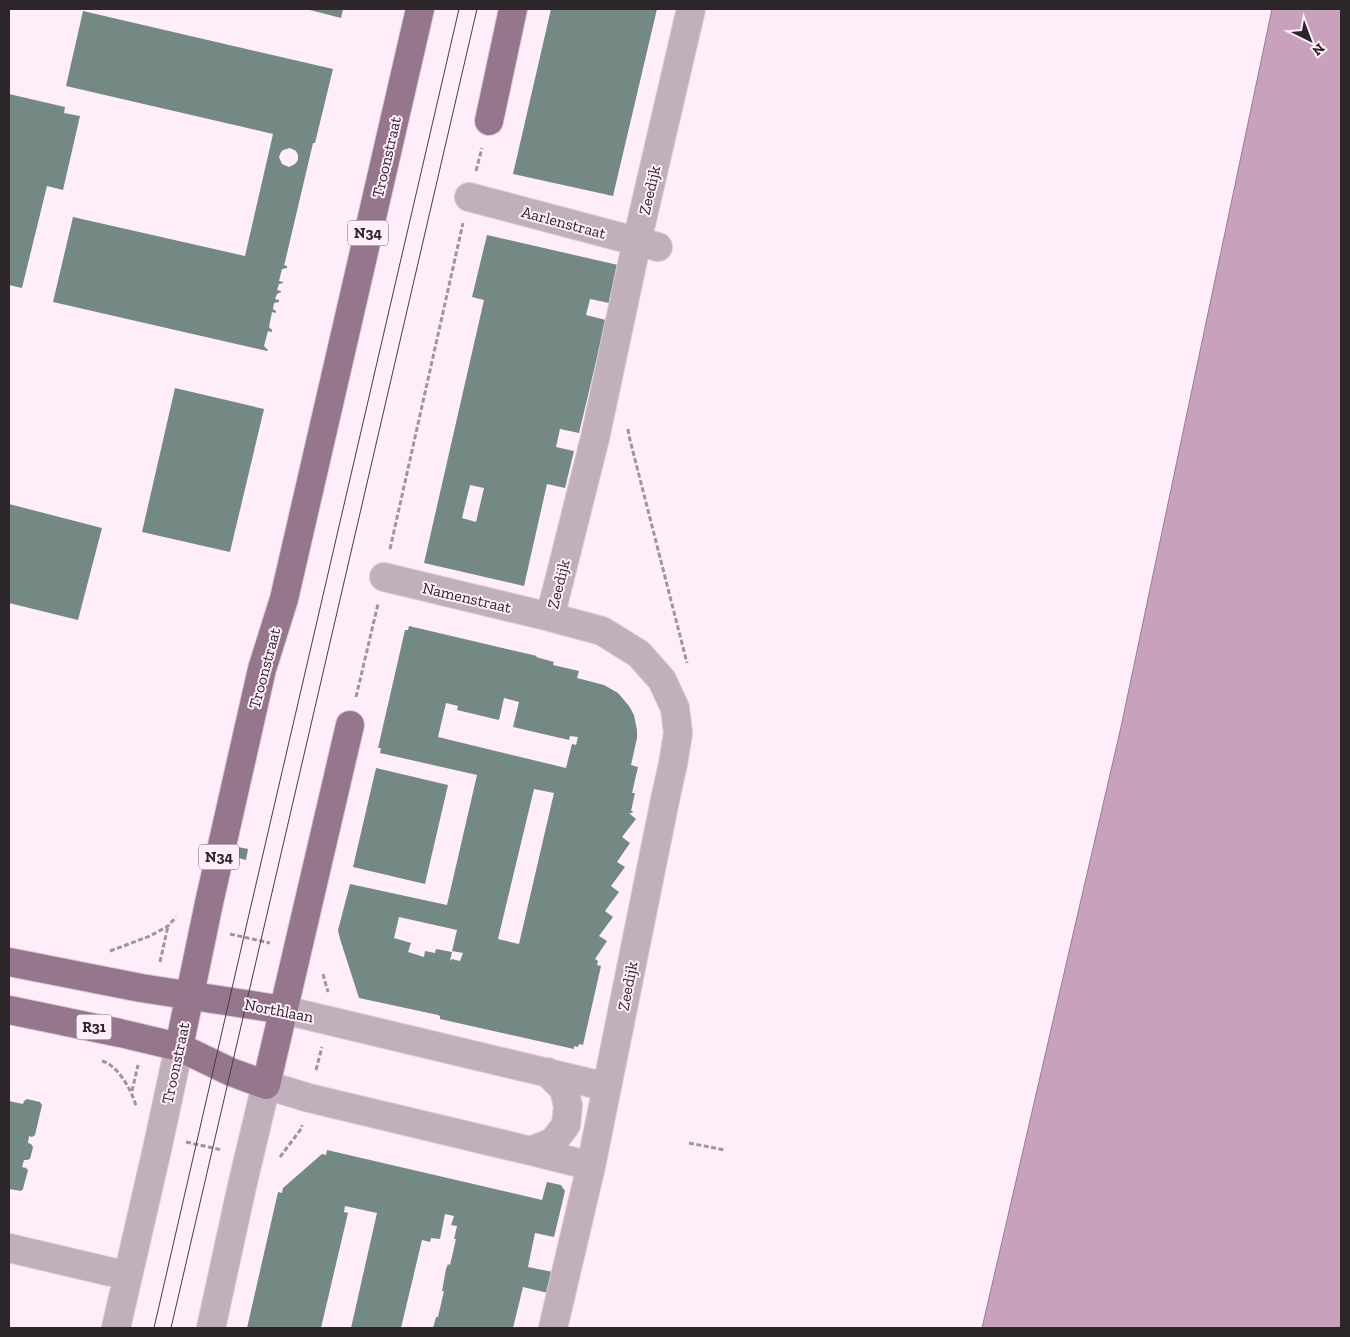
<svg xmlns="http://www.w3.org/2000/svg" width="1350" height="1337" viewBox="0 0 1350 1337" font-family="'Zilla Slab',serif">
<rect width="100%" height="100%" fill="#ffedfa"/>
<path fill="#c8a1bd" stroke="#997c91" d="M1272,9H1341V1328H982L1121,727Z"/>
<path fill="#758984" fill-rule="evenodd" d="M306,9H343L341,18Z
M551,9H657L613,196L513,174Z
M83,11L333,69L315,143H313L285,262L284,265L287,266V268L282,269L279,281L283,282V283L279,284L277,290L281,291V292L277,294L275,299L279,300V302L274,303L273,309L276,311V313L272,312L269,327L272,330V332L268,331L264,346L268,350L267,351L53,302L73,217L245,256L273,134L66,86ZM290,148L296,151L298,155V160L295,164L289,167L282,164L279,157L281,152L283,150Z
M9,94L65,107L64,113L80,116L63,190L47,186L22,288L9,285Z
M487,235L618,265L609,303L590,299L586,315L606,320L579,433L560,429L556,447L574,451L565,488L547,484L524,586L424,563L484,300L472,297ZM470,485L484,488L476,522L462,518Z
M175,388L264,409L230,552L142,532Z
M9,504L102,528L78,620L9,603Z
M409,626L537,656L536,657L554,662L553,665L579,671L577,678L604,685L618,693L629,706L634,715L637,730V738L631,765L638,767L632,793H635L631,811H633L632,813H629L636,819L622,837L630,843L617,862L625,867L611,886L619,892L605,911L613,917L599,936L607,941L595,959L598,961L597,965L601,966L583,1045L579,1044L578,1047L574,1046V1049L440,1019V1016L438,1015L359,998L340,939L338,930L350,884L447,905L477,775L380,753L381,748H378L405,630H408ZM504,698L519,702L513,727L569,740L570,736L578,737L576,745L572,744L566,768L438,737L446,703L458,706L457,710L499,720ZM534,789L554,793L519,944L498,939ZM399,917L457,930L452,951L463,953L460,961L452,959L450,961L452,952L436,949L435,953L425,951L424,957L408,952L411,943L394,938Z
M376,768L448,785L425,884L353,867Z
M238,847L248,849L246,860L235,857Z
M27,1099L40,1102L42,1105L35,1135L32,1137L29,1136L28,1143L31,1144L33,1147L30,1159L27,1160H24L22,1167L26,1168L28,1170L23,1189L21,1191L9,1189V1101L23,1104L24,1101Z
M327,1150L542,1200L547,1182L561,1185L565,1191L554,1237L535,1233L528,1267L553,1272L548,1293L523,1287L513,1328H433L436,1317H438L444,1291H442L446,1269L448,1264L450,1265L456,1239H454L457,1226L451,1225L454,1216L445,1214L440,1239L431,1238L430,1242L422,1240L401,1328H351L377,1213L345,1206L344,1212L348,1213L321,1328H247L278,1192L282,1193L283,1188L322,1154L326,1155Z"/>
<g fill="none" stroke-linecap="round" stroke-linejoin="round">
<g stroke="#d9c9d5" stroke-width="30">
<path id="minor" d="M469,197L658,247
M384,577L550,617L602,631L639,654L662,680L675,708L678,733L673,764L666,795L591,1166L553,1328
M550,617L595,438L637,241L691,9
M284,1010L607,1087
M531,1151L553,1142L566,1125L568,1106L564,1089L547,1072
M9,1248L128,1276
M116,1328L158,1145L179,1047
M211,1328L242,1186L266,1085L309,1098L531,1151L591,1166"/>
</g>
<g stroke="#d9c9d5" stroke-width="30">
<path id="major" d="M489,121L513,9
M9,962L141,988L284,1010
M9,1010L120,1033L179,1047L231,1072L266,1085L350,725
M179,1047L209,903L262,669L284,599L420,9"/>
</g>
<path stroke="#a0949d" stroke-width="3" stroke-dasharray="5 2.5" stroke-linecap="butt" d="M476,171L482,148
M628,429L629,436L687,663
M390,549L463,223
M356,697L378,604
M230,934L270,943
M110,951L150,936L168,926L176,917
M160,962L168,926
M323,974L328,992
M102,1061C118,1065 132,1091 136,1106
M316,1070L322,1047
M132,1091L138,1065
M186,1142L222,1150
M689,1143L725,1150
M280,1157L301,1129L302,1125"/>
<use href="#minor" stroke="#c1afbc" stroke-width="28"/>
<use href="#major" stroke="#95768d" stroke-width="28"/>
<path stroke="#453e43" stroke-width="1" d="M154,1328L247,923L459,9
M171,1328L477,9"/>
</g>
<g text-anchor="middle" stroke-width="4" stroke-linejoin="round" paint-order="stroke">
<g fill="#ffedfa" stroke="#6b6268" stroke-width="1">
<rect x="348" y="220.5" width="40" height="25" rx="4"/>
<rect x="199" y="844.5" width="40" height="25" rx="4"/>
<rect x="76.5" y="1014.5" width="35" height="25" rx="4"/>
</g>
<g font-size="15" font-weight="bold" fill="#2c262a">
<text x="368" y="238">N34</text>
<text x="219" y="862">N34</text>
<text x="94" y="1032">R31</text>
</g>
<g font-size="16" fill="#2c262a" stroke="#ffedfa">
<text transform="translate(386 157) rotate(-77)" y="6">Troonstraat</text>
<text transform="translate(649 190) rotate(-77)" y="6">Zeedijk</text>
<text transform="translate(564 222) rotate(15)" y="6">Aarlenstraat</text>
<text transform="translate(558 584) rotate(-76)" y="6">Zeedijk</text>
<text transform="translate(467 597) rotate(13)" y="6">Namenstraat</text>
<text transform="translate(264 668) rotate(-75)" y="6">Troonstraat</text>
<text transform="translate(627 986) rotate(-79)" y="6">Zeedijk</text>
<text transform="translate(279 1010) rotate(11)" y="6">Northlaan</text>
<text transform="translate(175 1063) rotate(-78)" y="6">Troonstraat</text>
</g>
</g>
<rect width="1350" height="1337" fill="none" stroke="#2c262a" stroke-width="20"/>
<g transform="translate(1310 40) rotate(138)" stroke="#ffedfa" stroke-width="4" paint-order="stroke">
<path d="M0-4L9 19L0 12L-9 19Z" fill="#2c262a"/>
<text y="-8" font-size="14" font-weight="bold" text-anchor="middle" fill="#2c262a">N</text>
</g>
</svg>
